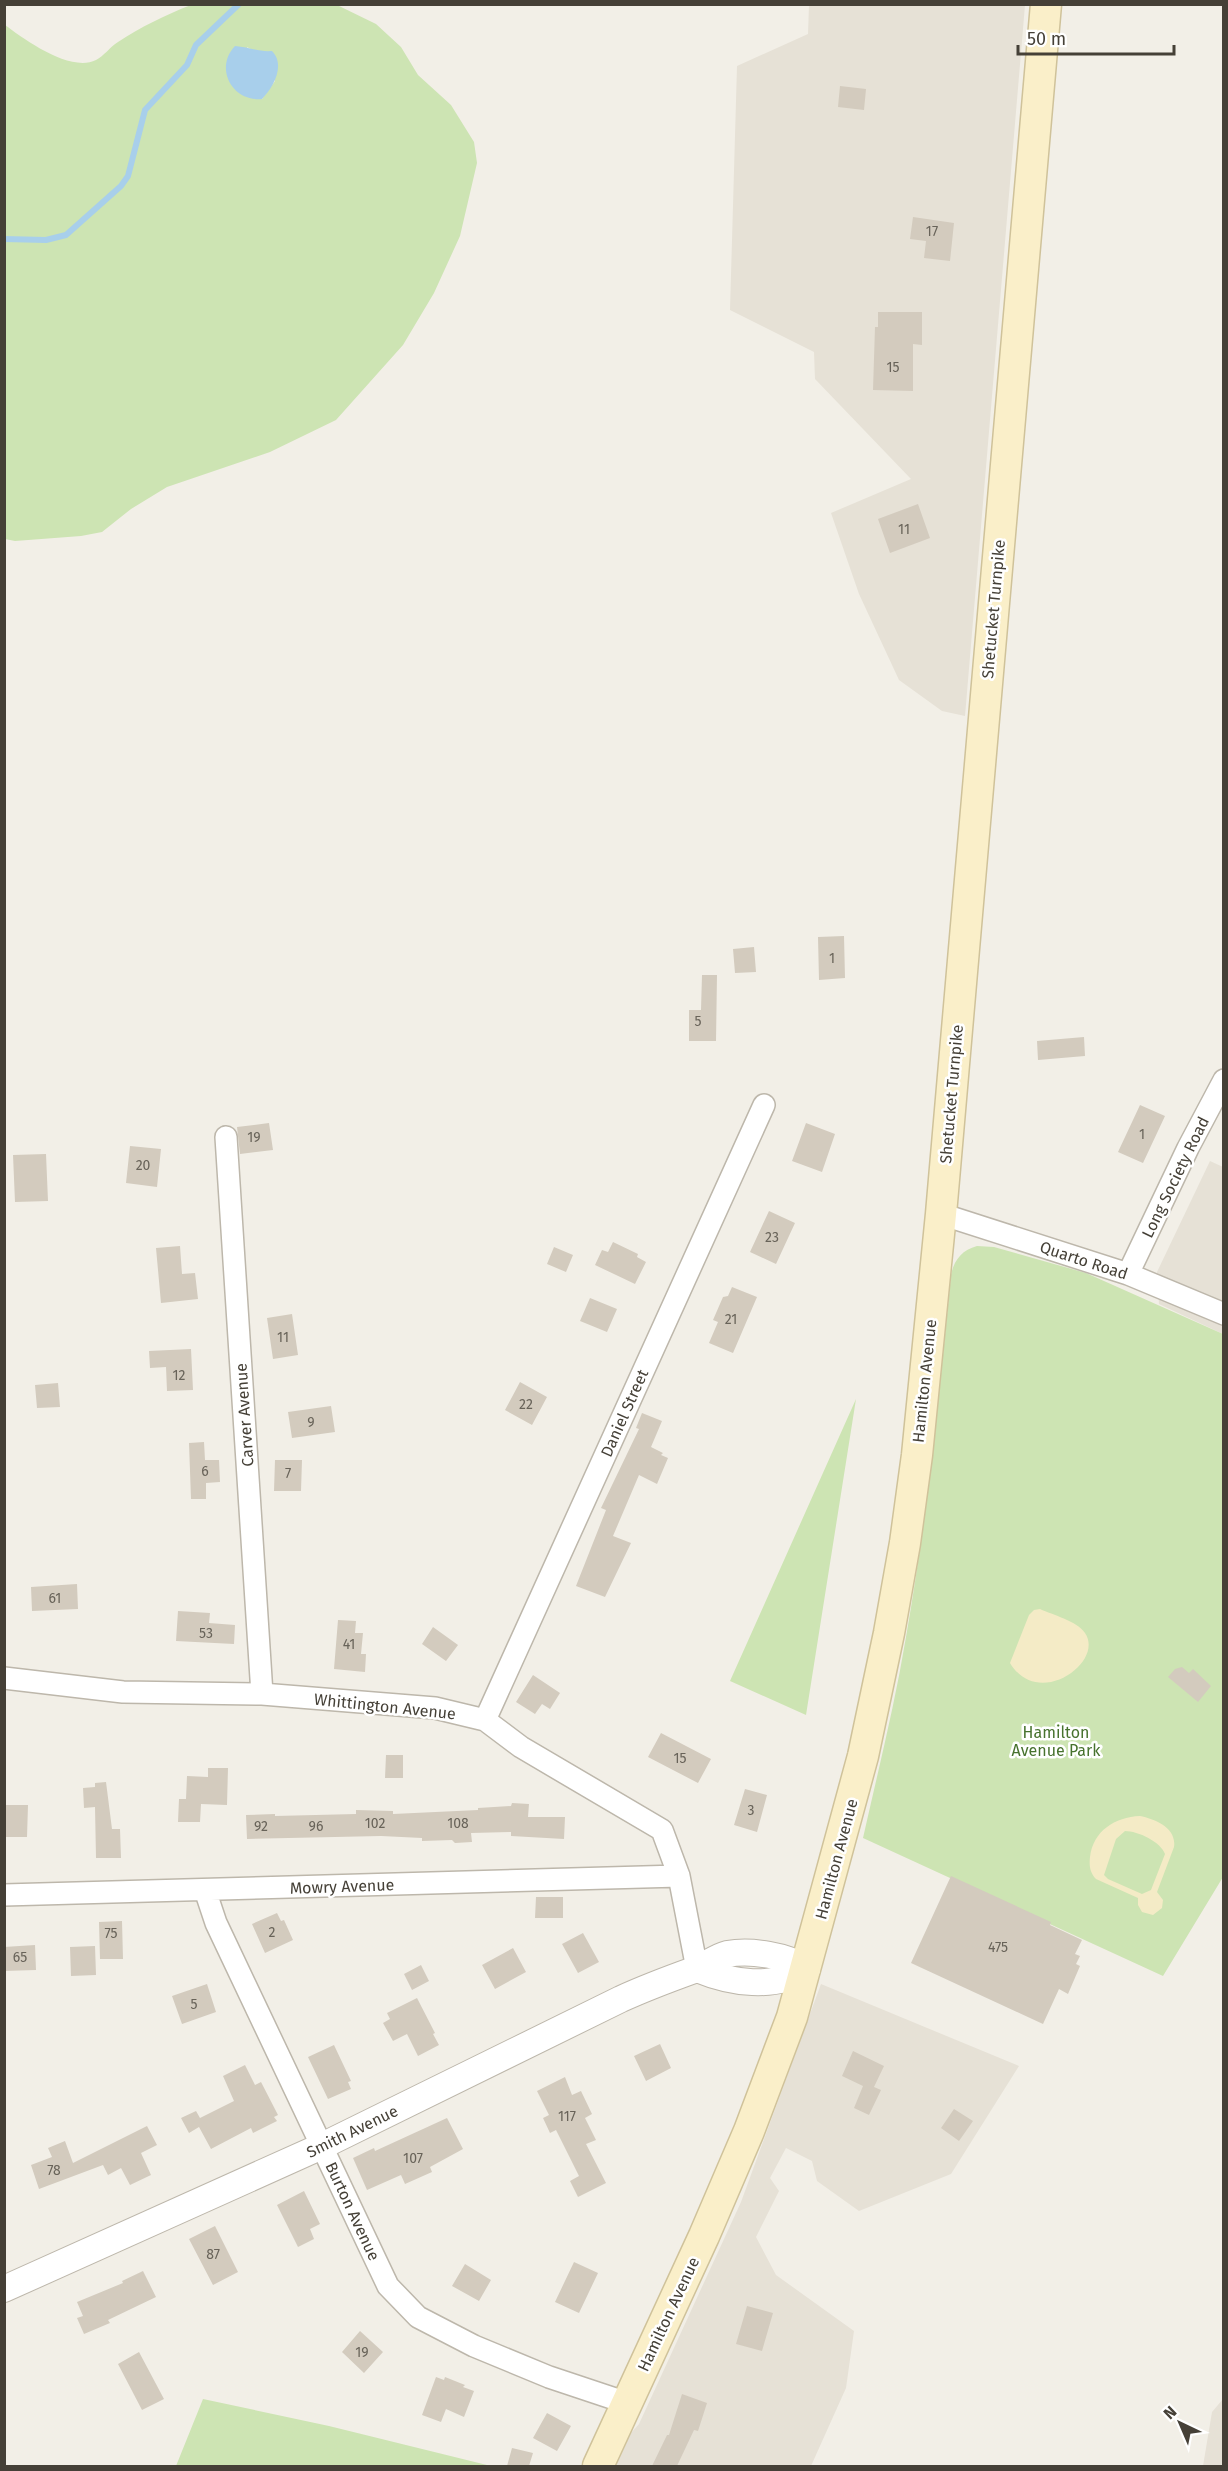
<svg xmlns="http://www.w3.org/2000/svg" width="1228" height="2471" viewBox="0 0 1228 2471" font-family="'Fira Sans',sans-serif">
<rect width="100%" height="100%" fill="#f2efe7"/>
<path fill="#e6e1d6" d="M809,5H1025L965,716L942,711L899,680L859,594L831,513L911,479L815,379L814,352L730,310L737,66L808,34Z
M1210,1161L1223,1167V1334L1159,1304L1157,1272Z
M821,1984L1019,2066L951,2174L859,2211L817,2181L812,2161L786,2148L770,2178L779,2191L756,2237L776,2275L854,2331L846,2388L811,2466H616L631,2433L639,2424L741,2202Z
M1223,2399V2466H1203L1212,2412Z"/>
<path fill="#cde4b3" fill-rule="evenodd" d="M191,5H337L376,24L401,47L418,75L451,105L474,142L477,163L460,236L434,293L403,345L336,420L270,452L167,487L131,509L102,532L81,536L15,541L5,539V25C24,39 70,73 96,60C104,56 110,47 118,42C141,27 165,15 191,5ZM247,47L258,53L275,81L262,99Z
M977,1246L994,1247L1086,1273L1223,1334V1877L1163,1976L863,1838C878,1771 895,1704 906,1637C927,1517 939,1396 951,1275C954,1260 962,1250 977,1246Z
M856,1399L806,1715L730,1681Z
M203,2399L329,2426L491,2466H176Z"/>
<path fill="#f4ebc6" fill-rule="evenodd" d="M1040,1609C1053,1615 1077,1621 1085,1633C1105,1662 1038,1710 1010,1663L1029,1615L1034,1610Z
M1140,1816C1155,1819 1177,1828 1174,1847L1157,1892L1163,1900L1162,1908L1153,1915L1142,1912L1138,1905V1898L1096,1879C1090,1873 1089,1866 1090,1857C1093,1831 1115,1817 1140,1816ZM1125,1831C1138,1831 1161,1842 1165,1854L1151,1890L1142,1894L1108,1879L1104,1875L1116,1839Z"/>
<path fill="#a8cfeb" d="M235,46C249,47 258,52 272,51C286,65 273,88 262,99C232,102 214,68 235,46Z"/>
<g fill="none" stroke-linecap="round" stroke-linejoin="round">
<path stroke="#a8cfeb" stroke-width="6" d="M4,239L46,240L66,235L121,186L128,176L145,110L187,65L196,45L239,4"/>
</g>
<path fill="#d3cbbe" d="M840,86L866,89L864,110L838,107Z
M913,217L954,223L950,261L924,258L926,241L910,239Z
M878,312H922V345L913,344V391L873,390L875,327H878Z
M918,504L930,538L890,553L878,519Z
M844,936L845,978L819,980L818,937Z
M754,947L756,972L735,973L733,949Z
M702,975H717L716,1041H689V1010H701Z
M1084,1037L1085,1056L1038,1060L1037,1041Z
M1140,1105L1165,1116L1143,1163L1118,1152Z
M269,1123L273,1150L240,1154L237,1127Z
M806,1123L835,1134L822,1172L792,1161Z
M130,1146L161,1149L157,1187L126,1183Z
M46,1154L48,1201L15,1202L13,1155Z
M769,1211L795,1223L776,1264L750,1252Z
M613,1242L638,1254L637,1257L646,1262L635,1284L595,1265L602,1250L608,1252Z
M180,1246L182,1274L195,1273L198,1299L161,1303L156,1248Z
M554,1247L573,1255L566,1272L547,1264Z
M732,1287L757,1297L733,1353L709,1343L718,1322L713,1320L723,1297L728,1296Z
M590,1298L617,1309L607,1332L580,1321Z
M292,1314L298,1355L273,1359L267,1318Z
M191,1349L193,1390L167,1391L166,1367L150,1368L149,1351Z
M520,1382L547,1397L532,1425L505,1410Z
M58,1383L60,1407L37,1408L35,1385Z
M331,1406L335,1432L292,1438L288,1412Z
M642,1413L662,1421L651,1447L663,1453L661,1455L668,1458L657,1484L639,1475L613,1536L631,1543L605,1597L576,1586L606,1510L601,1508L639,1429L636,1428Z
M204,1442L205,1460H219L220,1482L206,1483V1499H191L189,1443Z
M275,1460H302L301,1491H274Z
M77,1584L78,1609L32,1611L31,1587Z
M178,1611L210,1613L209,1623L235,1625L234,1644L176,1641Z
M338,1620L356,1621L355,1633H363L361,1654H366L365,1672L334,1669Z
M433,1627L458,1645L446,1661L422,1644Z
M1182,1667L1189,1673L1193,1669L1211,1686L1198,1702L1168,1677L1175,1669Z
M533,1675L560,1693L550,1709L542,1704L535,1714L516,1702Z
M661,1733L711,1759L698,1783L648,1757Z
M386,1755H403V1778H385Z
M208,1768H228L227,1805L201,1804L200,1822H178L179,1799H186L187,1776L208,1777Z
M106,1782L112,1829H120L121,1858H96L95,1807L84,1808L83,1788L95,1787V1783Z
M745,1789L767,1795L757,1832L734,1825Z
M512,1803L529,1804L528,1817H565L564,1839L511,1836V1832L471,1833L472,1842L455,1843L452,1840L422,1841V1838L381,1836L247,1839L246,1815L275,1814V1816L356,1814V1810L393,1811V1814L478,1810V1808L511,1806Z
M4,1805H28L27,1837H4Z
M951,1876L1051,1922L1050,1925L1082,1940L1075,1954L1080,1956L1076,1964L1080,1966L1068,1994L1059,1989L1043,2024L911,1963Z
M536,1897H563V1918H535Z
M277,1913L281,1921L284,1920L293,1940L265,1953L252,1924Z
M122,1921L123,1959H100L99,1922Z
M583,1933L599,1962L578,1973L562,1944Z
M35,1945L36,1970L4,1971V1947Z
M95,1946L96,1975L71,1976L70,1947Z
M513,1948L526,1972L495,1989L482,1965Z
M421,1965L429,1981L412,1990L404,1974Z
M207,1984L216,2012L182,2024L172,1996Z
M417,1998L435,2033L433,2034L439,2045L418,2056L407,2034L393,2041L383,2023L390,2019L387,2013Z
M660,2044L671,2068L646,2081L634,2056Z
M334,2045L351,2081L348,2082L351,2089L328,2099L308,2057Z
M853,2051L884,2066L874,2087L881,2090L869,2115L854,2108L863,2086L842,2076Z
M245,2065L255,2085L261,2082L278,2115L274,2117L277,2121L253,2133L251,2128L211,2149L199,2127L189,2133L181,2118L196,2111L200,2118L234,2101L223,2076Z
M565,2077L572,2095L581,2091L592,2114L585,2118L596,2140L586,2144L606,2183L578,2197L570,2181L579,2176L556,2130L550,2133L543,2118L549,2115L537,2091Z
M954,2109L973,2121L959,2141L941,2128Z
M447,2118L463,2149L430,2167L432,2172L405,2184L401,2175L367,2190L353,2158L374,2148L375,2151Z
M147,2126L157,2145L141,2153L151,2175L130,2185L121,2168L108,2175L103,2165L39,2189L31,2165L52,2157L48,2148L65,2141L73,2163Z
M304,2191L320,2224L310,2229L314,2239L298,2247L277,2205Z
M215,2226L238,2272L213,2285L189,2239Z
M574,2262L598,2273L579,2313L555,2302Z
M465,2264L491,2280L479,2301L452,2286Z
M143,2271L156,2297L108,2320L110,2323L84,2334L77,2318L83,2316L77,2302L123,2283L122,2281Z
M747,2306L773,2313L762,2351L736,2344Z
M360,2331L383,2352L364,2373L342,2352Z
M139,2352L164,2399L142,2410L118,2364Z
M436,2377L444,2380L445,2377L465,2385L463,2387L474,2391L464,2417L446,2409L441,2422L422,2415Z
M682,2394L707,2403L698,2431L694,2430L677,2466H652L667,2435H669Z
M547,2413L571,2426L557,2451L533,2438Z
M512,2448L533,2453L529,2466H507Z"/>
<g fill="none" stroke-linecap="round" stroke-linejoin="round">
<g stroke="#bdb7ab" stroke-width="24">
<path id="minor" d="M226,1137L262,1694
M941,1214L1128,1274L1224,1314
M1128,1274L1188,1148L1224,1080
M4,1678L123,1692L262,1694L435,1708L485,1720L521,1747L662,1830L679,1876L697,1969
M485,1720L764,1105
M205,1890L216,1923L388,2286L418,2317L474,2346L549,2377L627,2403
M4,1895L679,1876"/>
</g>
<g stroke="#bdb7ab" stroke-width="28">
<path id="tertiary" d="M4,2289L322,2146L621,1999C645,1988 669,1979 694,1970C705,1966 715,1957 727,1954C751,1950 787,1955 807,1969C774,1990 731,1983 697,1969"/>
</g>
<g stroke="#cfc29a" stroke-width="33">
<path id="secondary" d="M598,2466L704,2236L749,2131L792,2017L863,1756L889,1633L905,1543L917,1455L941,1214L1046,4"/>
</g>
<use href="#minor" stroke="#fff" stroke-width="21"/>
<use href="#tertiary" stroke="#fff" stroke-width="26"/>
<use href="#secondary" stroke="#faefc9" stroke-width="30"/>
</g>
<g text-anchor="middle" stroke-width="5" stroke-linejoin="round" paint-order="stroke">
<g font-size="14" fill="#686359">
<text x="932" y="236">17</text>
<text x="893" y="372">15</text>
<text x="904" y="534">11</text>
<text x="832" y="963">1</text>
<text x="698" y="1026">5</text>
<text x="1142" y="1139">1</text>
<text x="254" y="1142">19</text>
<text x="143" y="1170">20</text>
<text x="772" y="1242">23</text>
<text x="731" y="1324">21</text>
<text x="283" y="1342">11</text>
<text x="179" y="1380">12</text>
<text x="526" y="1409">22</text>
<text x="311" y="1427">9</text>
<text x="205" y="1476">6</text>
<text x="288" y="1478">7</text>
<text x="55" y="1603">61</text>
<text x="206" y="1638">53</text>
<text x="349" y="1649">41</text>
<text x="680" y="1763">15</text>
<text x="751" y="1815">3</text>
<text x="375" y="1828">102</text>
<text x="458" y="1828">108</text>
<text x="261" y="1831">92</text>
<text x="316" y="1831">96</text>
<text x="272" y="1937">2</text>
<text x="111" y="1938">75</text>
<text x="998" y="1952">475</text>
<text x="20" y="1962">65</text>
<text x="194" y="2009">5</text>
<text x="567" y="2121">117</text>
<text x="413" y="2163">107</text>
<text x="54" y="2175">78</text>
<text x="213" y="2259">87</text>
<text x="362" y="2357">19</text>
</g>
<g font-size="16" fill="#454037" stroke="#fff">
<text transform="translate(993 609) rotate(-85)" y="6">Shetucket Turnpike</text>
<text transform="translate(951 1094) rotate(-85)" y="6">Shetucket Turnpike</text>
<text transform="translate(1175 1177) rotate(-64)" y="6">Long Society Road</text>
<text transform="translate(1084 1260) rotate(18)" y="6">Quarto Road</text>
<text transform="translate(924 1381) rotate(-84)" y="6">Hamilton Avenue</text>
<text transform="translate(624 1413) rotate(-66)" y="6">Daniel Street</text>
<text transform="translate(244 1415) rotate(-94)" y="6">Carver Avenue</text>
<text transform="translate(385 1706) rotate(6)" y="6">Whittington Avenue</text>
<text transform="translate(836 1859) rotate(-75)" y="6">Hamilton Avenue</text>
<text transform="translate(342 1886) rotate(-2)" y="6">Mowry Avenue</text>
<text transform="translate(352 2131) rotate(-26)" y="6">Smith Avenue</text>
<text transform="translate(353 2211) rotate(65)" y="6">Burton Avenue</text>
<text transform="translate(668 2314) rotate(-65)" y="6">Hamilton Avenue</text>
</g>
<g font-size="16" fill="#47722e" stroke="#fff">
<text x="1056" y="1738">Hamilton<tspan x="1056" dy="18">Avenue Park</tspan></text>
</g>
</g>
<rect width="1228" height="2471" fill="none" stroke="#454037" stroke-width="12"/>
<g transform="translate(1180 2423) rotate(316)" stroke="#ffffff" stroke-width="4.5" paint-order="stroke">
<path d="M0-4.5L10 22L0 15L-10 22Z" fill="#454037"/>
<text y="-9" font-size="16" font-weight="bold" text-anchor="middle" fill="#454037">N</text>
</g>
<path d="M1018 45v9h156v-9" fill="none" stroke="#454037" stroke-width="3"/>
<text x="1027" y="45" font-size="18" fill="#454037" stroke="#ffffff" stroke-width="4.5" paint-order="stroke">50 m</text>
</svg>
